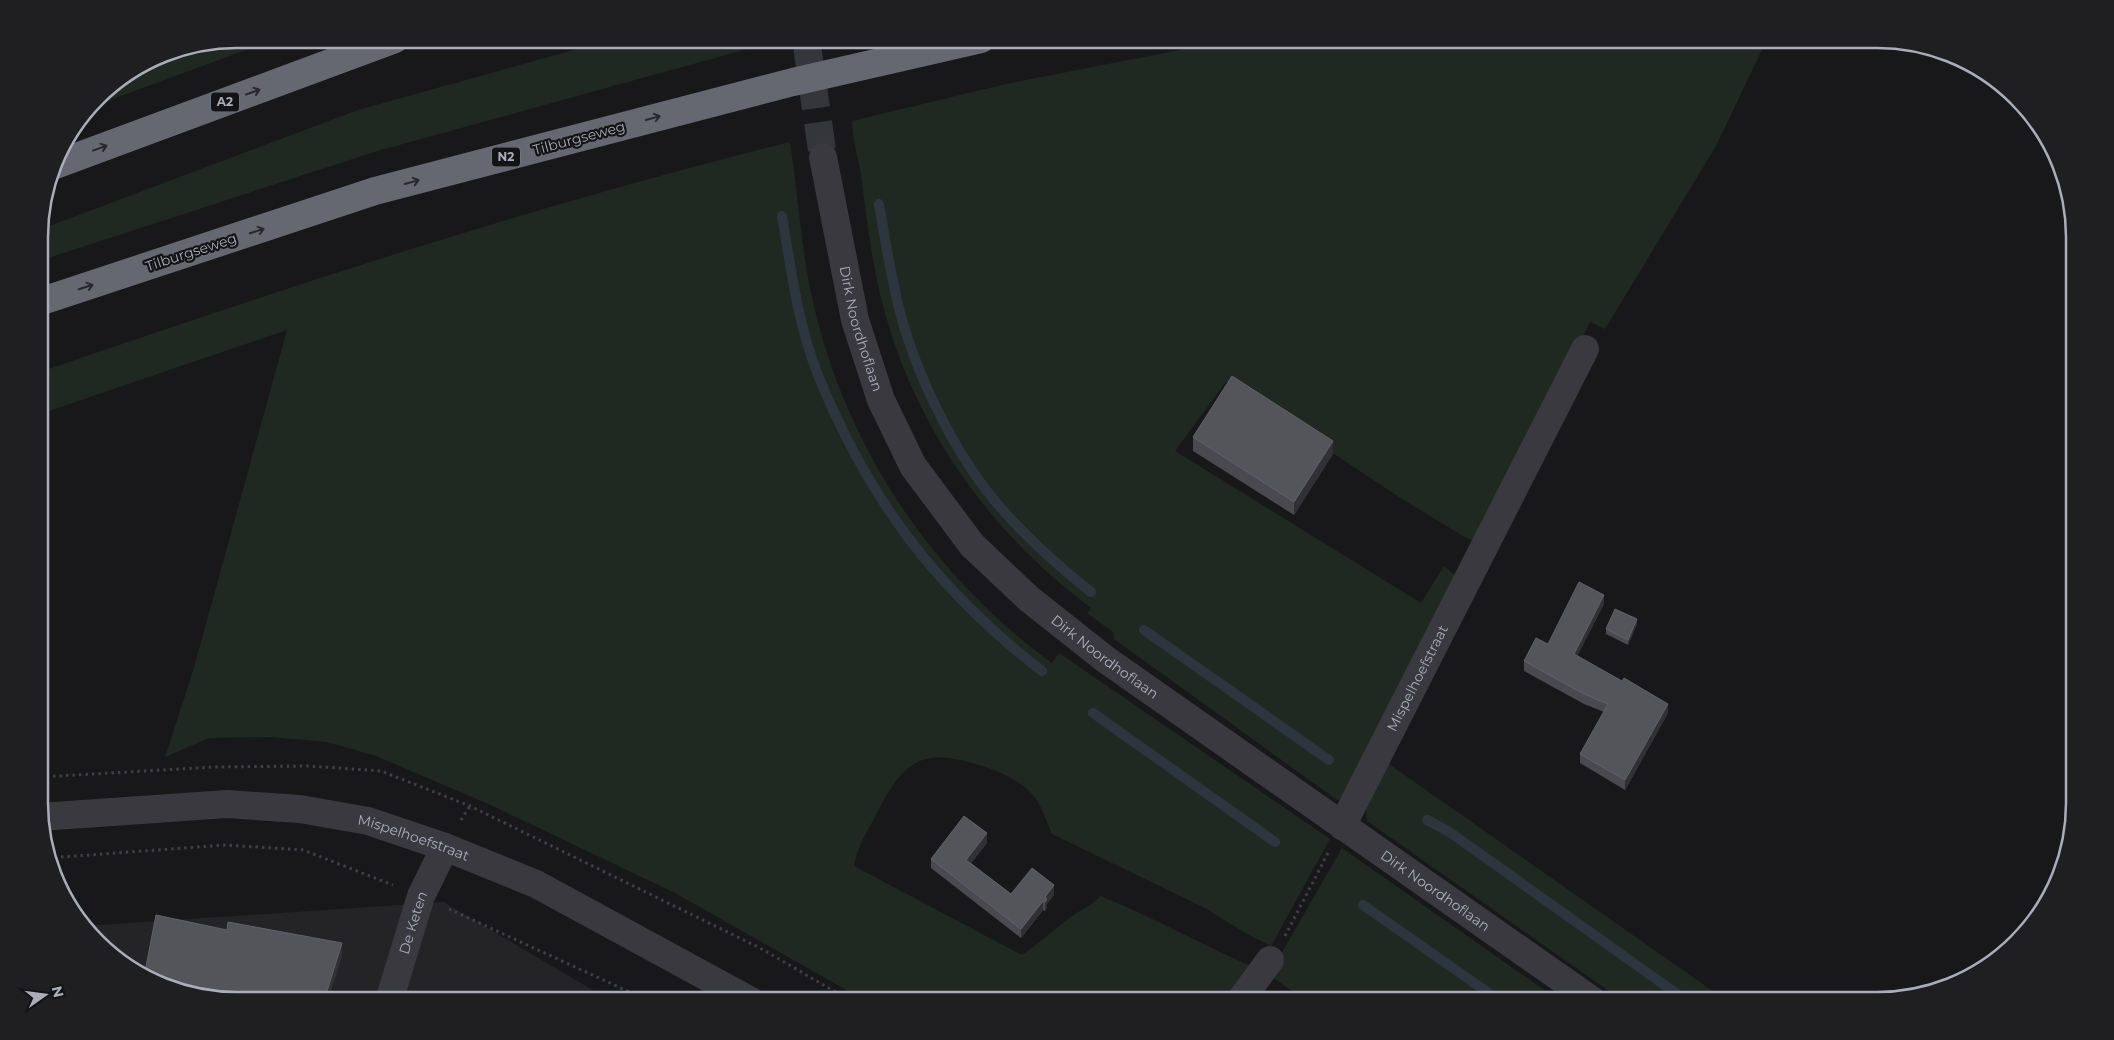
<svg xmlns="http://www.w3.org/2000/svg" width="2114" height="1040" viewBox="0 0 2114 1040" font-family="Montserrat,sans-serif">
<rect width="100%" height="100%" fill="#18181a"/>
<path fill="#242427" d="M444,902L611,1001H237L149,981L83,926Z"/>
<path fill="#202921" d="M237,39H276L91,107L106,88L161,54Z
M613,39H784L374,152L39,261V230L358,110Z
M1236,39H1767L1716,146L1605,329L1590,322L1480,544L1463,536L1402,499L1226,382L1175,451L1421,603L1444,566L1461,581L1350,796L1337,800L1114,639L1113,632L1087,613L1091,608C992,534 918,432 885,313C872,267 867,221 861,175C859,162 855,148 853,134L852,121L1006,84Z
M790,142C798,195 801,249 813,302C846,447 932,576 1052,663L1059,653L1330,839L1271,946L1247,934L1205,908L1052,834C1047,823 1043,809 1036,799C1025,783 1000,771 982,766C922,747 905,759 877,813C868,830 857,847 854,866L1022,955C1041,942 1056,927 1075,914C1084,908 1093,905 1100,896C1154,917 1203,946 1256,968L1233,1001H866L675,893L493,806L376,756L327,742L270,737L209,738L165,757L193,671L287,330L40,414V372C287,287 536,205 790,142Z
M1386,762L1727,1001H1623L1367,821L1365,803Z
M1342,848L1560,1001H1307L1269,975Z"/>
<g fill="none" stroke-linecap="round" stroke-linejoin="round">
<path stroke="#2d363f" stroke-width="10" d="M879,204C885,240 891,277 900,312C916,374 954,452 995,501C1023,535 1056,564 1091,592
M782,216C791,269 798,325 818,375C868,499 937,590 1042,671
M1144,630L1329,760
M1093,713L1275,842
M1427,820L1448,831L1687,1001
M1363,905L1500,1001"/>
<path stroke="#35363a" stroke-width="28" stroke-dasharray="28 14" stroke-linecap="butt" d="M806,39L823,157"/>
<path stroke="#3f4046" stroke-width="3" stroke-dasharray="2.5 4" stroke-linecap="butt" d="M40,777L214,767L309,766L381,771L470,806L760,948L851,1001
M461,820L470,806
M48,858L225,845L303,850L393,885
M449,909L649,1001
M1285,936L1328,853"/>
<g stroke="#39393f" stroke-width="28">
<path id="s1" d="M823,157L855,320L881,400L913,466L972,545L1028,598L1105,659L1593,1001"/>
<path id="s2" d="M40,817L227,804L300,809L368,821L445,847L536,884L751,1001"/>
<path id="s3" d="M1342,826L1585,349"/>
<path id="s4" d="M389,1001L421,896L445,847"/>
<path d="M1240,1001L1270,960"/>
</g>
<path stroke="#656771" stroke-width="28" d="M55,165L395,39
M39,302L375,191L793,82L981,39"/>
</g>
<path fill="#49494f" d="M1193,437L1333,454L1294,515L1193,451Z
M1604,604L1577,656L1668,713L1625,790L1580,763V754L1604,712L1584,704L1524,671V661Z
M1637,624L1628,645L1606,634V629Z
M987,843L971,863L1011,894L1054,895L1047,904V908L1045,911L1043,910L1021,938L931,868V859Z"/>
<path fill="#313135" d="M1333,441V454L1294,515V502Z
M1604,595V604L1574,663V654Z
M1637,619V624L1628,645V640Z
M1668,704V713L1625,790V780Z
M987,833V843L966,869V860Z
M1054,885V895L1047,904V908L1045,911V897Z
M1043,901V910L1021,938V929Z
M342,943V957L328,1001H324Z"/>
<path fill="#54545b" stroke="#61626a" d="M1232,376L1333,441L1294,502L1193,437Z
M1579,582L1604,595L1574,654L1622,681L1624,678L1668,704L1625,780L1580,754L1608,704L1584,694L1524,661L1536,638L1548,644Z
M1615,609L1637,619L1628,640L1606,629Z
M964,816L987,833L966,860L1011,894L1032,868L1054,885L1045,897L1047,899L1045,902L1043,901L1021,929L931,859Z
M156,915L227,930L228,922L342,943L324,1001H236L149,981L144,977Z"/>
<defs><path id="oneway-shaft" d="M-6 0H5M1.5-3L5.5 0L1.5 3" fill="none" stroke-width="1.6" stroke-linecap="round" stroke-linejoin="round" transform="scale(1.25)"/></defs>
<g stroke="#28282c">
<use href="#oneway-shaft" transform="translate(253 92) rotate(-20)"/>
<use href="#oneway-shaft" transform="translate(653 118) rotate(-15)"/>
<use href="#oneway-shaft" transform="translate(100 148) rotate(-20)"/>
<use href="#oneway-shaft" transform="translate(412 182) rotate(-15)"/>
<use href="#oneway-shaft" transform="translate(257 231) rotate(-18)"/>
<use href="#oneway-shaft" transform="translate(86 287) rotate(-18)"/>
</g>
<g text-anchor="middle" stroke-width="4.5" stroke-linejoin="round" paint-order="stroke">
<g fill="#131315" stroke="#7d7f88" stroke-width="1">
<rect x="211" y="92.5" width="28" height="19" rx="4"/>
<rect x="492" y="147.5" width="28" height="19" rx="4"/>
</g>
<g font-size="12" font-weight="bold" fill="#aaadba">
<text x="225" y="106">A2</text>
<text x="506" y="161">N2</text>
</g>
<g font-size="14" fill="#aaadba" stroke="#131315">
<text transform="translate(579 138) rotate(-15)" y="5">Tilburgseweg</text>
<text transform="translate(191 252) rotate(-18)" y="5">Tilburgseweg</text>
<text dy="5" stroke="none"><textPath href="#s1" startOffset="176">Dirk Noordhoflaan</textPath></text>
<text dy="5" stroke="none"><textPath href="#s1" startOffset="596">Dirk Noordhoflaan</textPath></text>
<text dy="5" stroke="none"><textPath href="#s3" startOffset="166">Mispelhoefstraat</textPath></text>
<text dy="5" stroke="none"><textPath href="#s2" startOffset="378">Mispelhoefstraat</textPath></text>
<text dy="5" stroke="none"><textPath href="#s1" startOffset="1001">Dirk Noordhoflaan</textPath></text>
<text dy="5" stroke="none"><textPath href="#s4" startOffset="82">De Keten</textPath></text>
</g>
</g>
<path d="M0 0H2114V1040H0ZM237 48H1877A189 189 0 0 1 2066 237V803A189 189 0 0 1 1877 992H237A189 189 0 0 1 48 803V237A189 189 0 0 1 237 48Z" fill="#1f1f22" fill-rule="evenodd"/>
<path fill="none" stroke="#aaadba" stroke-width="2.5" d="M237 48H1877A189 189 0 0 1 2066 237V803A189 189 0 0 1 1877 992H237A189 189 0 0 1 48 803V237A189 189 0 0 1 237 48Z"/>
<g transform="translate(45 995) rotate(76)" stroke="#131315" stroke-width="4" paint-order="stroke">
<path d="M0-4L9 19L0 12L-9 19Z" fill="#aaadba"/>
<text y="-8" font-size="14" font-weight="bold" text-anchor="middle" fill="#aaadba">N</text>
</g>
</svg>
